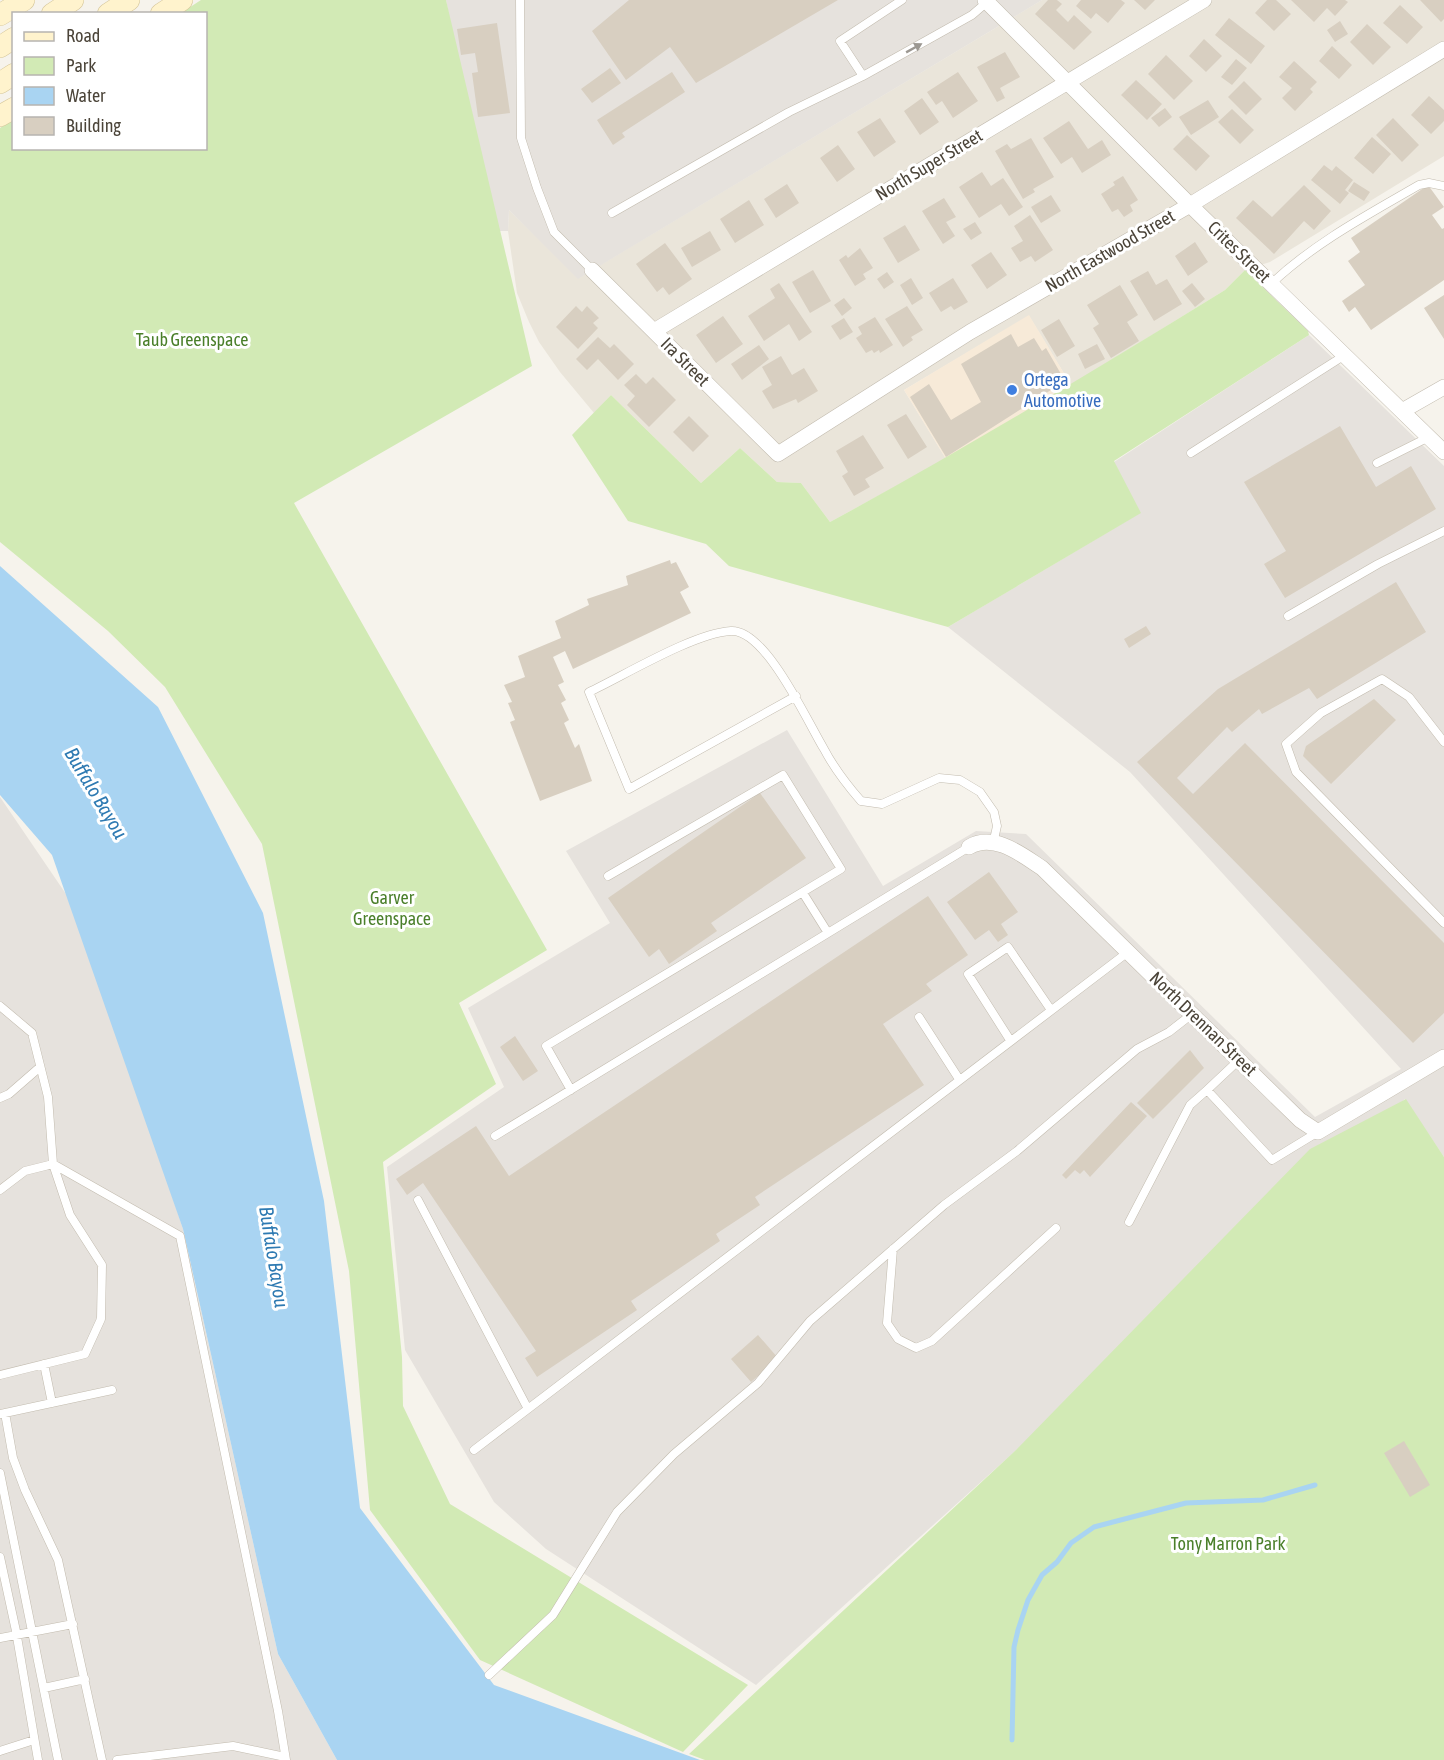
<svg xmlns="http://www.w3.org/2000/svg" width="1444" height="1760" viewBox="0 0 1444 1760" font-family="'Asap Condensed',sans-serif">
<rect width="100%" height="100%" fill="#f6f3ec"/>
<path fill="#eae5da" d="M1042,0H1444V156L1270,262L1245,270L1225,290L1071,385L1029,316L904,390L946,459L830,522L801,483L777,482L740,448L701,483L611,395L594,413L560,372L539,342L529,322L517,293L508,231L509,210L579,278Z"/>
<path fill="#f7ead8" d="M1029,315L1071,385L946,459L904,390Z"/>
<path fill="#e6e2dd" d="M446,0H1042L578,279L509,210L508,231H491Z
M1309,335L1444,466V1157L1405,1099L756,1685L546,1549L494,1502L405,1350L387,1167L504,1087L468,1008L610,923L566,851L787,730L883,886L976,831L1026,834L1315,1117L1401,1069L1130,772L948,627L1140,513L1114,462Z
M0,797L68,897L152,1135L183,1229L278,1654L337,1760H0Z"/>
<path fill="#d2eab5" d="M201,0H446L532,366L294,503L547,950L459,1003L496,1084L383,1162L402,1357L403,1406L450,1504L748,1685L683,1752L480,1660L370,1510L349,1271L262,844L165,687L108,631L0,542V128L13,119L14,148H206V14L181,13Z
M1245,270L1308,331L1309,335L1114,461L1141,513L948,627L729,566L706,544L628,521L572,435L611,395L701,483L740,448L777,482L801,483L830,522C965,449 1095,370 1225,290Z
M1406,1099L1444,1157V1760H705L689,1754L1016,1450L1310,1149Z"/>
<path fill="#a9d4f2" d="M0,566L158,707L263,913L324,1201L360,1508L494,1685L700,1760H337L278,1654L183,1229L52,855L0,795Z"/>
<g fill="none" stroke-linecap="round" stroke-linejoin="round">
<path stroke="#a9d4f2" stroke-width="5" d="M1012,1740L1014,1647L1018,1630L1028,1600L1042,1575L1057,1562L1071,1543L1094,1527L1186,1503L1263,1500L1315,1485"/>
</g>
<path fill="#d8cfc1" d="M629,0H838L696,83L670,47L626,80L592,31Z
M1048,0H1057L1062,4L1056,10L1068,22L1074,15L1092,32L1074,50L1035,14Z
M1081,0H1121L1125,3L1108,23L1096,13L1091,19L1076,6Z
M1134,0H1155L1145,10Z
M1267,0H1276L1291,14L1274,31L1255,13Z
M1291,0H1345L1348,2L1335,16L1327,8L1314,22Z
M1420,0H1444V19L1441,22Z
M1400,5L1423,27L1407,44L1383,23Z
M1229,18L1265,46L1251,64L1215,35Z
M1340,21L1348,34L1335,42L1327,30Z
M497,23L510,113L478,117L472,73L478,72L475,53L461,55L457,29Z
M1367,24L1391,47L1373,65L1350,42Z
M1204,39L1222,56L1206,72L1189,56Z
M1332,46L1352,65L1339,79L1319,61Z
M1005,52L1020,77L1000,88L1005,98L997,102L977,67Z
M1166,55L1193,81L1174,100L1148,74Z
M1236,59L1247,68L1232,85L1221,77Z
M1294,61L1317,82L1310,89L1313,92L1295,111L1282,98L1292,88L1279,77Z
M610,68L621,83L592,103L581,89Z
M672,72L685,92L622,133L625,137L613,145L597,120Z
M958,72L978,101L953,118L942,101L936,105L927,92Z
M1136,80L1162,104L1147,120L1121,95Z
M1244,81L1262,99L1246,115L1228,97Z
M1429,96L1444,110V121L1431,134L1411,115Z
M922,98L939,122L920,135L904,111Z
M1208,100L1219,117L1191,135L1179,117Z
M1165,108L1172,117L1159,127L1151,118Z
M1232,109L1254,130L1240,144L1218,122Z
M880,118L896,142L874,157L857,132Z
M1393,118L1419,145L1402,162L1376,135Z
M1069,121L1088,149L1102,140L1111,155L1082,173L1072,157L1061,164L1043,138Z
M1187,135L1210,156L1196,171L1173,149Z
M1372,137L1391,154L1373,174L1354,158Z
M1031,138L1054,177L1033,189L1035,192L1023,199L995,151L1007,144L1011,149Z
M838,145L855,169L837,182L820,158Z
M1324,165L1332,171L1336,166L1353,180L1345,190L1349,193L1340,204L1311,180Z
M982,172L991,186L1003,178L1023,207L1009,216L1001,204L979,218L959,187Z
M1123,176L1138,200L1130,205L1133,211L1124,217L1118,209L1112,212L1101,194L1115,185L1113,182Z
M1354,182L1370,192L1364,201L1348,191Z
M787,184L799,203L776,218L764,199Z
M1304,185L1331,211L1314,230L1304,221L1274,254L1236,218L1253,200L1272,217Z
M1428,185L1444,207L1432,215L1442,229L1444,228V280L1371,330L1355,307L1349,312L1342,301L1365,285L1348,261L1360,252L1351,238Z
M1051,195L1061,211L1041,223L1031,207Z
M944,198L956,217L946,222L955,236L943,244L922,211Z
M749,200L764,225L735,243L720,219Z
M1030,215L1053,250L1035,262L1031,256L1020,262L1011,248L1023,241L1014,226Z
M975,222L982,233L971,240L963,229Z
M905,225L920,250L898,263L883,238Z
M710,231L721,250L692,267L681,248Z
M1195,242L1208,262L1188,276L1175,256Z
M665,243L692,279L669,295L663,287L657,292L636,264Z
M860,248L873,268L863,274L866,279L855,286L839,260L846,255L848,258Z
M991,252L1007,275L987,289L971,265Z
M813,270L831,301L810,313L792,282Z
M1148,271L1156,285L1167,279L1182,304L1154,321L1130,281Z
M887,272L894,282L884,289L877,279Z
M911,278L923,298L912,305L900,285Z
M953,278L968,302L954,310L951,306L941,312L929,293Z
M779,283L812,332L799,341L789,324L764,341L748,316L775,298L770,289Z
M1192,283L1205,299L1195,307L1182,291Z
M1120,285L1138,315L1127,322L1139,341L1111,358L1093,328L1099,324L1087,305Z
M1444,295V339L1424,308Z
M844,298L852,308L842,316L834,305Z
M576,306L582,312L587,306L599,318L593,323L598,328L578,349L556,327Z
M907,306L923,330L911,337L913,340L903,347L885,319Z
M723,316L743,344L716,363L696,335Z
M875,317L893,345L880,353L879,350L874,353L872,350L866,353L856,338L862,334L858,327Z
M844,318L853,332L840,340L831,326Z
M1059,319L1075,346L1057,357L1041,330Z
M1011,334L1018,347L1034,338L1042,351L1046,348L1065,381L946,457L910,397L929,384L951,420L981,402L961,364Z
M598,337L610,348L614,344L634,364L618,380L598,359L587,370L576,359Z
M1097,344L1105,359L1085,369L1078,354Z
M759,345L769,359L742,380L731,364Z
M781,356L792,375L804,368L818,391L798,403L796,399L773,409L762,391L772,385L762,367Z
M636,374L646,384L653,377L676,400L649,427L627,405L635,396L624,385Z
M906,414L927,447L908,459L887,425Z
M689,416L709,436L693,452L673,432Z
M1340,426L1376,487L1411,466L1436,509L1285,598L1264,564L1286,551L1244,482Z
M863,435L884,468L865,479L870,487L854,496L842,476L848,472L836,451Z
M670,560L671,564L676,562L689,587L680,592L691,613L573,669L565,651L553,657L564,682L558,685L566,700L561,703L569,720L564,723L575,748L579,744L592,781L540,801L510,722L515,720L508,703L512,702L504,685L525,677L518,656L561,638L555,621L589,605L587,599L628,585L626,576Z
M1396,582L1426,632L1317,699L1309,688L1262,714L1259,709L1232,732L1227,727L1177,778L1193,794L1245,743L1444,943V1013L1413,1043L1137,762L1218,689Z
M1146,626L1151,634L1129,648L1124,639Z
M1374,699L1396,720L1331,784L1303,756L1306,746Z
M760,793L806,858L711,923L717,931L669,964L659,949L649,957L608,898Z
M989,872L1018,912L1001,924L1008,935L998,942L989,930L975,940L947,902Z
M928,896L968,955L926,984L932,991L883,1024L924,1085L755,1197L760,1205L716,1234L720,1241L631,1301L637,1310L537,1377L525,1358L536,1351L423,1183L407,1195L396,1179L476,1126L509,1176Z
M515,1036L538,1071L523,1081L500,1047Z
M1190,1050L1204,1068L1153,1119L1137,1103Z
M1131,1102L1147,1116L1090,1177L1084,1170L1080,1174L1075,1170L1066,1179L1062,1175Z
M758,1335L778,1358L751,1382L731,1359Z
M1404,1441L1430,1485L1410,1497L1384,1453Z"/>
<g fill="none" stroke-linecap="round" stroke-linejoin="round">
<g stroke="#c2bbae" stroke-width="9">
<path id="lane" d="M520,0L521,138L537,188L554,232L592,270
M863,76L972,15L987,2
M612,213L789,112L863,76L840,41L902,0
M1271,284C1314,243 1369,214 1419,185L1429,183L1444,186
M1191,453L1345,355
M1377,463L1429,437
M1288,616L1378,564L1444,531
M796,696L629,789L589,692C625,675 694,633 731,631C766,629 808,723 824,749C834,768 847,785 861,801L882,804L939,778L960,780L980,792L994,812L997,826L993,844
M1444,742L1409,697L1382,679L1321,713L1286,744L1296,772L1444,923
M803,893L828,933
M0,1006L32,1033L48,1097L53,1164L70,1215L102,1265L101,1319L85,1354L0,1375
M919,1017L959,1079
M1010,1040L968,974L1008,947L1051,1010
M1239,1060L1207,1090L1272,1160L1318,1132
M571,1090L546,1046L841,869L783,775L608,876
M0,1098L9,1094L40,1067
M495,1136L969,847
M0,1190L25,1171L53,1164L180,1236L278,1711L286,1760
M418,1200L528,1409
M1129,1222L1190,1105L1207,1090
M893,1249L887,1323L898,1339L916,1348L932,1341L1056,1228
M44,1364L52,1403
M5,1413L13,1458L25,1490L58,1560L102,1760
M0,1414L112,1390
M474,1450L1128,952
M0,1473L58,1760
M0,1557L16,1631L38,1760
M0,1638L73,1624
M489,1675L553,1615L617,1512L674,1454L758,1383L810,1321L944,1205L1017,1151L1137,1049L1169,1032L1192,1014
M44,1688L85,1679
M0,1751L34,1740
M117,1760L233,1746L285,1757"/>
</g>
<g stroke="#c2bbae" stroke-width="16">
<path id="street" d="M985,0L1190,205L1444,452
M592,270L778,454L970,332L1190,205L1444,49
M654,331L1204,0
M1402,411L1444,387
M969,847C994,832 1022,855 1042,868L1300,1120L1318,1132L1444,1057"/>
</g>
<g stroke="#d6c79b" stroke-width="22">
<path id="secondary" d="M52,14L73,0
M108,14L129,0
M161,14L182,0
M0,15L24,0
M0,47L14,38
M0,83L14,74
M0,116L14,108"/>
</g>
<use href="#lane" stroke="#fff" stroke-width="8"/>
<use href="#street" stroke="#fff" stroke-width="15"/>
<use href="#secondary" stroke="#fff3cd" stroke-width="21"/>
</g>
<defs><path id="oneway-solid" d="M-6-.8H1V-3.2L6.5 0L1 3.2V.8H-6Z" transform="scale(1.5)"/></defs>
<use fill="#9c9892" href="#oneway-solid" transform="translate(914 48) rotate(-29)"/>
<circle fill="#3f7fe0" stroke="#fff" stroke-width="2" cx="1012" cy="390" r="6"/>
<g text-anchor="middle" stroke-width="6" stroke-linejoin="round" paint-order="stroke">
<g font-size="18" fill="#4b4439" stroke="#fff">
<text transform="translate(929 165) rotate(-31)" y="6">North Super Street</text>
<text transform="translate(1110 251) rotate(-30)" y="6">North Eastwood Street</text>
<text transform="translate(1239 252) rotate(44)" y="6">Crites Street</text>
<text transform="translate(685 362) rotate(45)" y="6">Ira Street</text>
<text transform="translate(1203 1024) rotate(44)" y="6">North Drennan Street</text>
</g>
<g font-size="18" fill="#4a7f2a" stroke="#fff">
<text x="192" y="346">Taub Greenspace</text>
<text x="392" y="904">Garver<tspan x="392" dy="21">Greenspace</tspan></text>
<text x="1228" y="1550">Tony Marron Park</text>
</g>
<g font-size="18" fill="#366cbe" stroke="#fff" text-anchor="start">
<text x="1024" y="386">Ortega<tspan x="1024" dy="21">Automotive</tspan></text>
</g>
<g font-size="20" font-style="italic" fill="#2e7ab2" stroke="#fff">
<text transform="translate(96 793) rotate(59)" y="7">Buffalo Bayou</text>
<text transform="translate(274 1257) rotate(81)" y="7">Buffalo Bayou</text>
</g>
</g>
<rect x="12" y="12" width="195" height="138" fill="#ffffff" stroke="#b7b4b0" stroke-width="1.5"/>
<rect x="24" y="32" width="30" height="9" fill="#fff3cd" stroke="#b7b4b0" stroke-width="1.5"/>
<text x="66" y="42" font-size="18" fill="#4b4439">Road</text>
<rect x="24" y="57" width="30" height="18" fill="#d2eab5" stroke="#b7b4b0" stroke-width="1.5"/>
<text x="66" y="72" font-size="18" fill="#4b4439">Park</text>
<rect x="24" y="87" width="30" height="18" fill="#a9d4f2" stroke="#b7b4b0" stroke-width="1.5"/>
<text x="66" y="102" font-size="18" fill="#4b4439">Water</text>
<rect x="24" y="117" width="30" height="18" fill="#d8cfc1" stroke="#b7b4b0" stroke-width="1.5"/>
<text x="66" y="132" font-size="18" fill="#4b4439">Building</text>
</svg>
